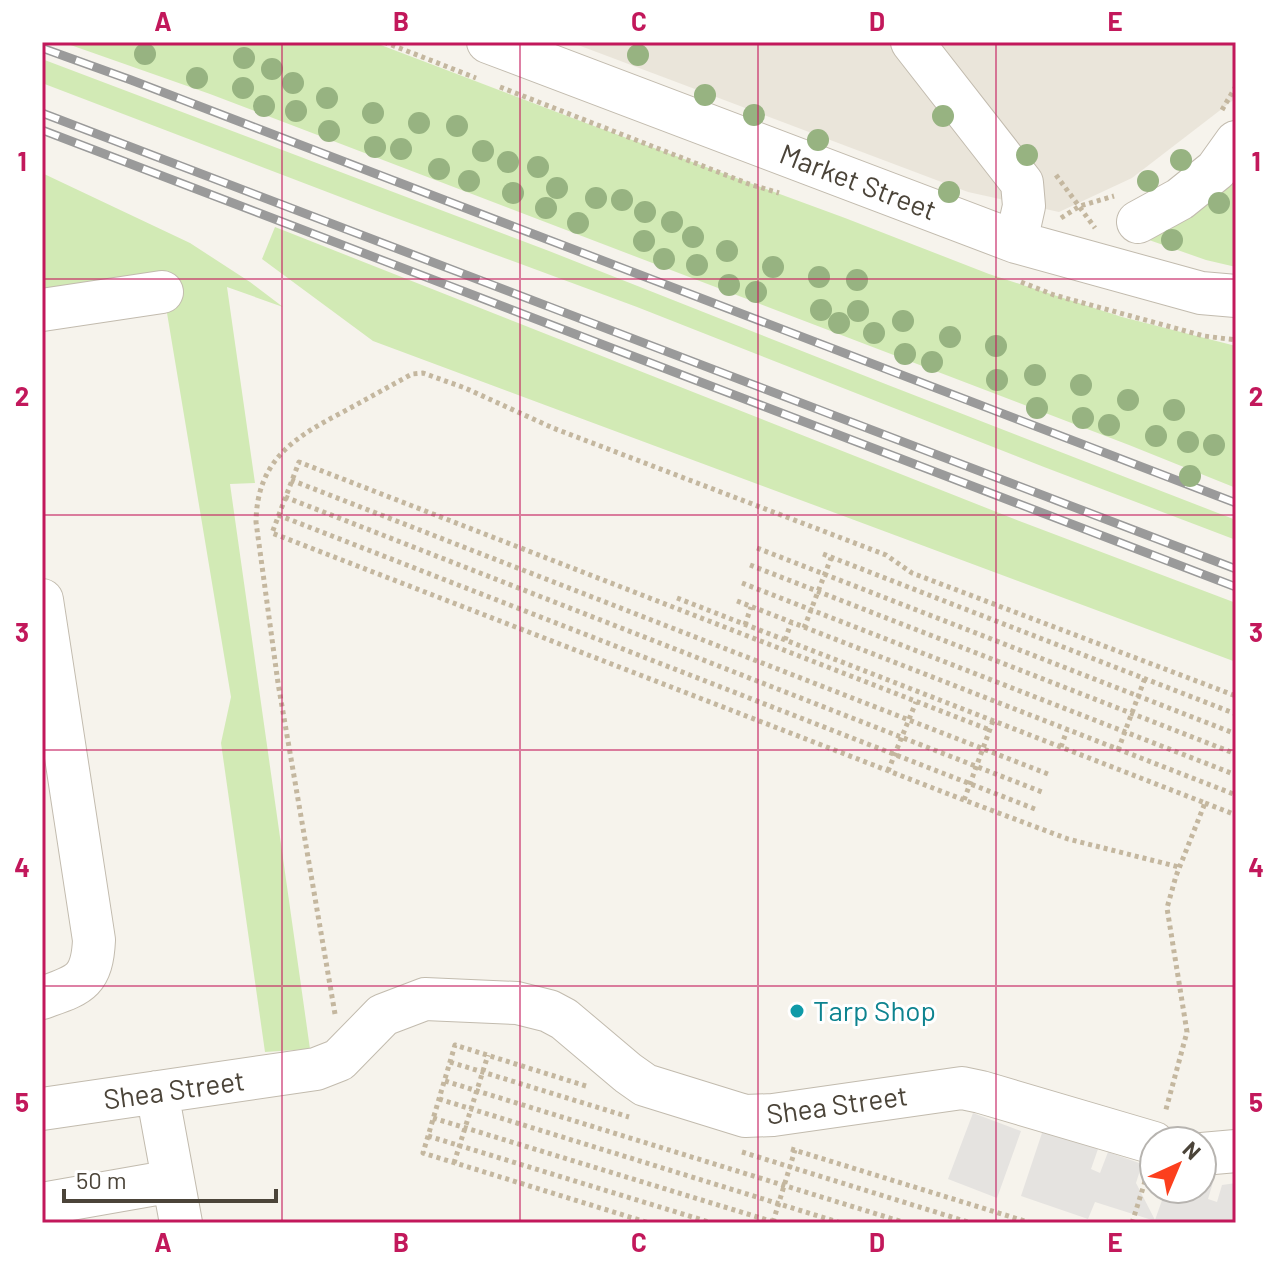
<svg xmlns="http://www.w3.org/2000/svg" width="1278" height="1265" viewBox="0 0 1278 1265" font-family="Barlow,sans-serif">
<rect width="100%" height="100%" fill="#f6f3ec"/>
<path fill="#eae5da" d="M570,42H1236V98L1132,178L1059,212L968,192Z"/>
<path fill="#d2eab5" d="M62,42H373L575,119L845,218L989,274L1122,317L1236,346V488L1129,445L210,94Z
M42,59L549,251L888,385L1236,520V540L1044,467L637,307L377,211L42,83Z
M42,173L190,243L250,282L283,307L227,287L255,483L230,484L310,1049L265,1052L221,743L231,697L162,283L42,297Z
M1236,177V267L1206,260L1149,240C1183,222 1208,203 1236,177Z
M275,227L1022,522L1236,603V662L373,341L262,259Z"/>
<path fill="#e5e3e0" d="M973,1113L1021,1131L997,1198L948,1179Z
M1043,1130L1098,1149L1091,1169L1100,1173L1108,1152L1142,1164L1136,1183L1155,1220L1166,1189H1202V1176L1214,1179L1208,1199L1217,1202L1222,1185L1236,1183V1223H1155V1221L1095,1202L1088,1219L1021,1196Z"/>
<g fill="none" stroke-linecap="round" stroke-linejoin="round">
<g stroke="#c2bbae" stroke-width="44">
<path id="minor" d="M488,42L1016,242L1201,293L1236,296
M912,42L1022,183L1024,206L1016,242
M1138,222L1180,199L1216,170L1236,142
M42,310L162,292
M42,600L94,940C92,983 78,985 42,998
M157,1092L181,1223
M42,1109L316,1069L339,1060L383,1015L425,999L517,1003L549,1011L564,1019L628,1073L645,1085L745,1116L773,1115L962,1088L981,1092L1154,1143
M1202,1154L1236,1151
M42,1204L173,1181"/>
</g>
<path stroke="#c4b79f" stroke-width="5" stroke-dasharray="4 4" stroke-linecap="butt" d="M384,42L476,78
M500,87L749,184L779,193
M1222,110L1236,86
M1056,175L1095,228
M1061,218L1080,206L1114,196
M1021,282L1054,295L1204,336L1236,340
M291,480L1048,774
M285,497L1042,792
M278,515L1035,809
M757,548L1236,734
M823,554L1236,714
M750,565L1236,754
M742,583L1236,775
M677,598L1205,803L1176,876L1167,908L1187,1032L1165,1113
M737,601L1236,795
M745,625L751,607
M804,628L831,558
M785,640L791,623
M993,721L964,800L1068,839L1179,867
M1061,747L1067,730
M1118,750L1145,678
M888,771L916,702
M964,800L272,533L299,462L990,730
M1205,803L1236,815
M335,1014L278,683L256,522C257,461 293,438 341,413C365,400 388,387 412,374L423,373L465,388L553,428L886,555L912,573L1236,696
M450,1062L629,1117
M445,1081L906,1223
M586,1086L455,1045L423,1153L649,1223
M439,1099L841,1223
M433,1118L777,1223
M428,1136L712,1223
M791,1149L1031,1223
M742,1152L971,1223
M454,1163L488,1055
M773,1222L795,1150
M1132,1223L1147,1175"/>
<use href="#minor" stroke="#fff" stroke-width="42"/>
<g stroke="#9a9a9a" stroke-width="9">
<path id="rail" d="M42,48L131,80L1236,503
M42,113L1236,569
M42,130L1236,587"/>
</g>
<use href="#rail" stroke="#fff" stroke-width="6" stroke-dasharray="18" stroke-linecap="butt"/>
</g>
<g fill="#97b381">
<circle cx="145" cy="54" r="11"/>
<circle cx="638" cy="55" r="11"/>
<circle cx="244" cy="58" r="11"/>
<circle cx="272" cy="69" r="11"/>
<circle cx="197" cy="78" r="11"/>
<circle cx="293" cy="83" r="11"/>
<circle cx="243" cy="88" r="11"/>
<circle cx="705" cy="95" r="11"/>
<circle cx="327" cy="98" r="11"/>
<circle cx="264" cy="106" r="11"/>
<circle cx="296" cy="111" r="11"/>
<circle cx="373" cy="113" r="11"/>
<circle cx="754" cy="115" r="11"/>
<circle cx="943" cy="116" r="11"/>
<circle cx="419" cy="123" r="11"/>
<circle cx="457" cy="126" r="11"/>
<circle cx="329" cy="131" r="11"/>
<circle cx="818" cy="140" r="11"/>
<circle cx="375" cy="147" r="11"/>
<circle cx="401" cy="149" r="11"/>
<circle cx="483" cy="151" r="11"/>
<circle cx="1027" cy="155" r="11"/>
<circle cx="1181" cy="160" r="11"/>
<circle cx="508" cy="162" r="11"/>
<circle cx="538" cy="167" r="11"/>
<circle cx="439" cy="169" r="11"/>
<circle cx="469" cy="181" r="11"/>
<circle cx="1148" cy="181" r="11"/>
<circle cx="557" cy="188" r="11"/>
<circle cx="949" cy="192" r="11"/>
<circle cx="513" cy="193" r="11"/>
<circle cx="596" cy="198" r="11"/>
<circle cx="622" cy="200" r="11"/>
<circle cx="1219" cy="203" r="11"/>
<circle cx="546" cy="208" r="11"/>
<circle cx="645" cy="212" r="11"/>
<circle cx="672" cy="222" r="11"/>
<circle cx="578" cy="223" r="11"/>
<circle cx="693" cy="237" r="11"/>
<circle cx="1172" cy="240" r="11"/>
<circle cx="644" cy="241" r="11"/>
<circle cx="727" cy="251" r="11"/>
<circle cx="664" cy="259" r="11"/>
<circle cx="697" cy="265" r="11"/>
<circle cx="773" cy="267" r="11"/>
<circle cx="819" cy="277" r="11"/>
<circle cx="857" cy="280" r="11"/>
<circle cx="729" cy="285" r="11"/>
<circle cx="756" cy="292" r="11"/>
<circle cx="821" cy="310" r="11"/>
<circle cx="858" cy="311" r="11"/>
<circle cx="903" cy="321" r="11"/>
<circle cx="839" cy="323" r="11"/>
<circle cx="874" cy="333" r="11"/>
<circle cx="950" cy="337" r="11"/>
<circle cx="996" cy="346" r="11"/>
<circle cx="905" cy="354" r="11"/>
<circle cx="932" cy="362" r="11"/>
<circle cx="1035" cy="375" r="11"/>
<circle cx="997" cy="380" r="11"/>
<circle cx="1081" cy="385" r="11"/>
<circle cx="1128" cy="400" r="11"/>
<circle cx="1037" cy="408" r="11"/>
<circle cx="1174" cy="410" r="11"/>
<circle cx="1083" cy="418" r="11"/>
<circle cx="1109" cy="425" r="11"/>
<circle cx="1156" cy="436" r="11"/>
<circle cx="1188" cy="442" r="11"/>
<circle cx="1214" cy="445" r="11"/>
<circle cx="1190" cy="476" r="11"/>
</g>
<path fill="none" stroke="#c2185b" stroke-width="2" stroke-opacity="0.55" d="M282,42V1223M520,42V1223M758,42V1223M996,42V1223M42,279H1236M42,515H1236M42,750H1236M42,986H1236"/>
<circle fill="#0f9aa8" stroke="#fff" stroke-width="3" cx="797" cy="1011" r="8"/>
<g text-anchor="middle" stroke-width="6" stroke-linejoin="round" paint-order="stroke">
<g font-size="28" fill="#4b4439" stroke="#fff">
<text transform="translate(858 182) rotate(21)" y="10">Market Street</text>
<text transform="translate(174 1090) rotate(-8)" y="10">Shea Street</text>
<text transform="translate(837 1105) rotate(-8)" y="10">Shea Street</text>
</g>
<g font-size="28" fill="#0d838f" stroke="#fff" text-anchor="start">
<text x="813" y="1021">Tarp Shop</text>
</g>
</g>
<rect width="1278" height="1265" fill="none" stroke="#ffffff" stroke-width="88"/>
<g transform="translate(1178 1165) rotate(44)"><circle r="38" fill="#ffffff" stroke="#b7b4b0" stroke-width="2"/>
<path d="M0-6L14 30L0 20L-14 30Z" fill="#fc3f1d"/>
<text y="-12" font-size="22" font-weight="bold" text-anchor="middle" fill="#4b4439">N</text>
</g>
<path d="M64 1189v12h212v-12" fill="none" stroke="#4b4439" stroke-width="4"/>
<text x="76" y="1189" font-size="24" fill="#4b4439" stroke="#ffffff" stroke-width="6" paint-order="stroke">50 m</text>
<rect x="44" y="44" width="1190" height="1177" fill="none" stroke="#c2185b" stroke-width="3"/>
<g font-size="26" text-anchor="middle" font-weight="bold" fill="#c2185b">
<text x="163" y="31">A</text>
<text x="401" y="31">B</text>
<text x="639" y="31">C</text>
<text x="877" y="31">D</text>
<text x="1115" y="31">E</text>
<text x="22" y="171">1</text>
<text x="1256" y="171">1</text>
<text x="22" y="406">2</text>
<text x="1256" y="406">2</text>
<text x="22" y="642">3</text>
<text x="1256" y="642">3</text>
<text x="22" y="877">4</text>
<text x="1256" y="877">4</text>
<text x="22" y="1112">5</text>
<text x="1256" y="1112">5</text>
<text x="163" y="1252">A</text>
<text x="401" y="1252">B</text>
<text x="639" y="1252">C</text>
<text x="877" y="1252">D</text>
<text x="1115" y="1252">E</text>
</g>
</svg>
